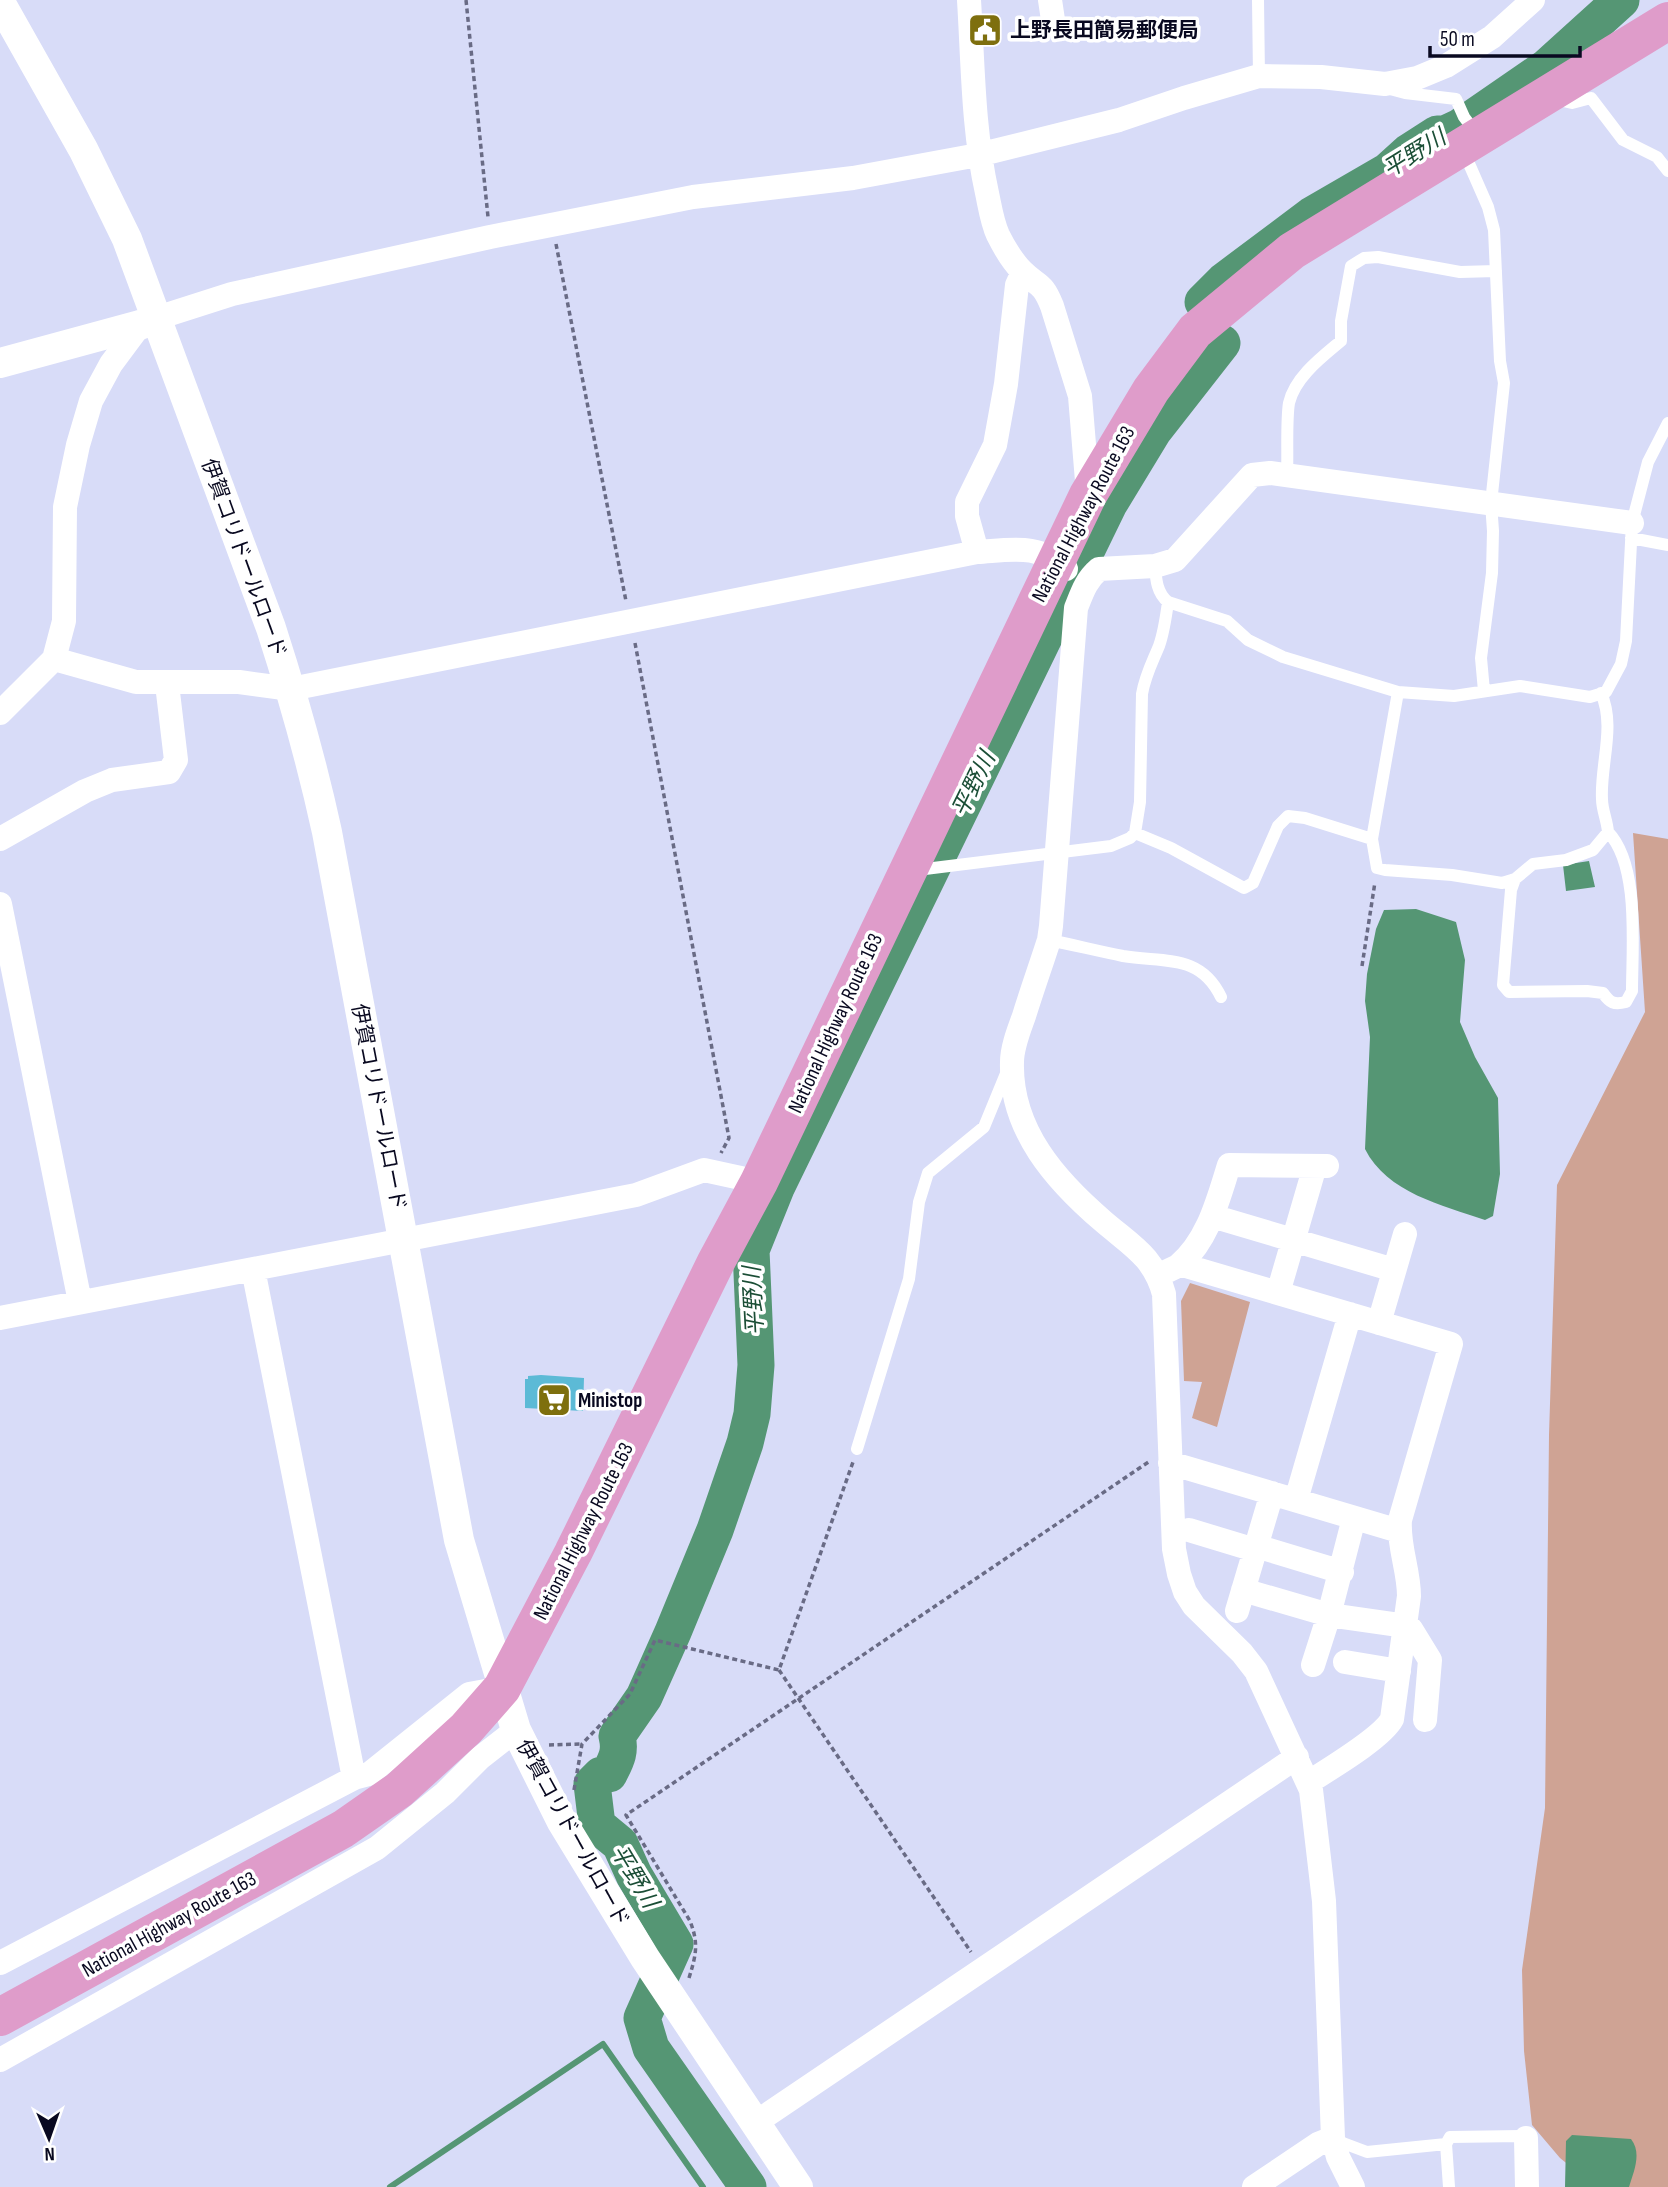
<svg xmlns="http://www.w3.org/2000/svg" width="1668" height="2187" viewBox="0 0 1668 2187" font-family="'Sofia Sans Condensed','Noto Sans JP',sans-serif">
<rect width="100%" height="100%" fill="#d8dcf8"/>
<path fill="#cfa394" d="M1633,833L1668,839V2187H1596L1560,2158L1532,2125L1524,2051L1522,1970L1545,1808L1549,1435L1557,1185L1645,1012Z
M1190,1283L1250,1302L1217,1427L1192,1418L1202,1382L1184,1381L1181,1301Z"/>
<path fill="#559674" d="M1589,861L1595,887L1566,891L1563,865Z
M1416,909L1456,922L1465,960L1460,1022L1475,1057L1498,1098L1500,1174L1493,1216L1485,1220C1442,1205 1387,1193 1365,1149L1370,1037L1365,1001L1367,974L1376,929L1384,910Z
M1572,2135L1631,2139C1642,2153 1634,2171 1629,2187H1565L1566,2141Z"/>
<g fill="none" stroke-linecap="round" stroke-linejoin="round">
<path stroke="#559674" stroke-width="6" d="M390,2187L603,2044L703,2187"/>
<path stroke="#559674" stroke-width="37" d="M1203,302L1224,281L1312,215L1388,171L1409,152L1437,134H1445L1460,127L1547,67L1621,0
M748,2187L651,2048L642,2018L675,1944L634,1875L620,1844L597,1825L592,1784L601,1775L609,1774C616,1760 621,1752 617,1736L644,1697L673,1632L715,1530L745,1443L752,1414L756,1365L751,1250L776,1188L1109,504L1154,430L1222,343"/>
</g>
<path fill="#5cbad6" d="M541,1375L584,1378L583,1411L525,1408V1379H528V1376Z"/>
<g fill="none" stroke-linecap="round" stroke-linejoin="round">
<path stroke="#696b85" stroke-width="3.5" stroke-dasharray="5 3.5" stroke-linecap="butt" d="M466,0L488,217
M556,244L626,601
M635,643L729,1138L721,1153
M1362,966L1375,882
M779,1670L971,1952
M549,1745L582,1744
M574,1790L582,1744L630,1694L655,1640L779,1670L853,1462
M689,1978C696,1955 699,1944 690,1921L626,1815L1150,1461"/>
<path stroke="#fff" stroke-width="12" d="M1258,0L1259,76
M1390,89L1405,93L1456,99L1464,117L1476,133
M1560,96L1563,101L1572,103L1591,98L1623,140L1657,157L1668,171
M1463,150L1488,207L1494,230L1500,361L1504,383L1491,503L1493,531L1492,573L1481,658L1484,691
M1287,475C1288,456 1286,421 1289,403C1295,377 1322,357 1341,341V321L1351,266L1364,258L1378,257L1460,272L1496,271
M1631,538L1668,545
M1155,566C1156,580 1157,593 1168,602L1227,621L1248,640L1283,657L1398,692L1454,696L1520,686L1590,697L1606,692L1621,664L1626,641L1632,523L1648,462L1668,423
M1398,692L1372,839L1377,868L1385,870L1452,875L1502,883L1515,879L1533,864L1566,860L1593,850L1608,832C1607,820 1602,810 1602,799C1600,765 1616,726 1601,693
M1135,833L1140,802L1142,694C1145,676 1152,663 1159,646C1164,632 1166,617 1168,602
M917,870L1111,846L1130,838L1135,833L1171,848L1244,888L1253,883L1278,826L1288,816L1305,818L1372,839
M1515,879L1511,890L1503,985L1509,992L1587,991L1603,993C1610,1003 1614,1005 1626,1002L1632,991C1632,947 1640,865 1608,832
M1049,940C1074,945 1098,951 1123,956C1163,963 1200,953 1221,997
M857,1449L909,1279L919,1202L928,1173L984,1127L1007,1071
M1335,2140L1367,2152L1446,2144L1450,2137L1522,2136L1526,2138
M1446,2144L1449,2187"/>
<path stroke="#fff" stroke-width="24" d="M969,0C973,65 973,130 987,193C990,207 992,222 998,235C1004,247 1012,261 1022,271C1038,287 1042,281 1052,306L1080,396L1088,493
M1050,0L1053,20
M157,318L232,294L490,237L693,197L853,178L978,155L1119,120L1184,98L1259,76L1321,77L1385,84L1417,78L1446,66L1492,37L1533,0
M977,552L967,516V502L995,445L1006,384L1017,285L1023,272
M54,659L136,682H239L291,689L977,552C1011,550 1040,543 1066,569
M0,713L54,659L64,621L65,507L78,445L91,401L111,364L140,325
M0,839L85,791L112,780L169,772L176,760L167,684
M0,904L80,1302
M1212,1216L1394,1270
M1178,1266C1208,1241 1218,1200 1229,1165L1327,1166
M1159,1275L1178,1266H1186L1451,1344L1400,1520C1398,1546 1409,1570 1409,1596L1392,1719C1382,1738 1329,1769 1309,1782
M1278,1293L1315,1166
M0,1318L636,1195L704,1170L759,1182
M1379,1323L1405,1234
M1170,1463L1399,1531
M1296,1500L1350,1314
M1189,1530L1255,1550
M1256,1546L1342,1572
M1243,1590L1329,1615L1406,1626L1411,1629L1430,1660L1425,1720
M1237,1611L1272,1493
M1345,1662L1399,1671
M1313,1665L1329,1615L1354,1518
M354,1778L369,1774L469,1694L502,1688
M0,1963L354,1778L253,1269
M0,2060L377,1848L445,1793L480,1758L516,1730
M755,2123L1297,1757
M1526,2138L1527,2187
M1254,2187L1318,2144L1333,2138
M1353,2187L1338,2157L1333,2138L1324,1901L1311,1790L1256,1671L1242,1653L1194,1606L1185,1592L1179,1574L1174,1549L1164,1294C1154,1257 1132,1246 1104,1222C1056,1181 1010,1130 1012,1062C1012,1047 1019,1030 1024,1016C1032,990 1041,965 1049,940L1051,926L1076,608C1082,593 1086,580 1099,569L1155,566L1175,560L1252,475L1270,473L1632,523"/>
<path stroke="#fff" stroke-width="30" d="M0,2L83,149L127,239L271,628C293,696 312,763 327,832L459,1540L516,1730L562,1822L645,1958L798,2187
M0,363L140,325L157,318"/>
<path stroke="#df9cca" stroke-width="38" d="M0,2017L343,1829L399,1790L466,1729L502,1688L573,1553L716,1262L759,1182L1088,495L1151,390L1195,331L1292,251L1668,21"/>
</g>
<defs>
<g id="civic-square" transform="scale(1.75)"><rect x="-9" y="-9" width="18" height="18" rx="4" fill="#7e6f0e" stroke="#fff"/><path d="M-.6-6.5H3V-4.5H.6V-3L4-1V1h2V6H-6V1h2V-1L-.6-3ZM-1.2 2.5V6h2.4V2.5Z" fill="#fff"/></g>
<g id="supermarket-square" transform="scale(1.75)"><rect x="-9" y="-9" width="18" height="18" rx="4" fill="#7e6f0e" stroke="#fff"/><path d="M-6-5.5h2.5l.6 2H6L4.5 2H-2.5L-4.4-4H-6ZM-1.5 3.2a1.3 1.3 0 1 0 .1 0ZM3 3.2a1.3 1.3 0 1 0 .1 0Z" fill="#fff"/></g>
</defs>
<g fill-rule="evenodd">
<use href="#civic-square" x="985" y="30"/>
<use href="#supermarket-square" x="554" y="1400"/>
</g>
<g text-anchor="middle" stroke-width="7" stroke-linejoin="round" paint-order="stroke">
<g font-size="21" font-weight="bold" fill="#090920" stroke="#fff" text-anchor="start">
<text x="1010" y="37">上野長田簡易郵便局</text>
<text x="578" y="1407">Ministop</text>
</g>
<g font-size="21" fill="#090920" stroke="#fff">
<text transform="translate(1083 514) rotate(-62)" y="7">National Highway Route 163</text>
<text transform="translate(244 558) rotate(70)" y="7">伊賀コリドールロード</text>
<text transform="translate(835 1023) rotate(-65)" y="7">National Highway Route 163</text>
<text transform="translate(379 1107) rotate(79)" y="7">伊賀コリドールロード</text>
<text transform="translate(583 1531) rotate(-63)" y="7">National Highway Route 163</text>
<text transform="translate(573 1833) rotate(61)" y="7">伊賀コリドールロード</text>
<text transform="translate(169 1924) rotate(-29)" y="7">National Highway Route 163</text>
</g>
<g font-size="23" font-style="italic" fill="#1b4e36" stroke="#fff">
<text transform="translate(1414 153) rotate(-32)" y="8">平野川</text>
<text transform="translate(973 784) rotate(-64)" y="8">平野川</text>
<text transform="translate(753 1301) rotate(-93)" y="8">平野川</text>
<text transform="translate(635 1876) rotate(59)" y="8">平野川</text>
</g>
</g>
<g transform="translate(49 2138) rotate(178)" stroke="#ffffff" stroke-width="5" paint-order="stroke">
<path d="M0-5L12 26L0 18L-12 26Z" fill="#090920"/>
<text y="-10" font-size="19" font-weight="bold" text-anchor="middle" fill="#090920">N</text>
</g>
<path d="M1430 46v10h150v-10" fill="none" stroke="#090920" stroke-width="3.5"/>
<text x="1440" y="46" font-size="21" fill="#090920" stroke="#ffffff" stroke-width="5" paint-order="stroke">50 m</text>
</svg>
